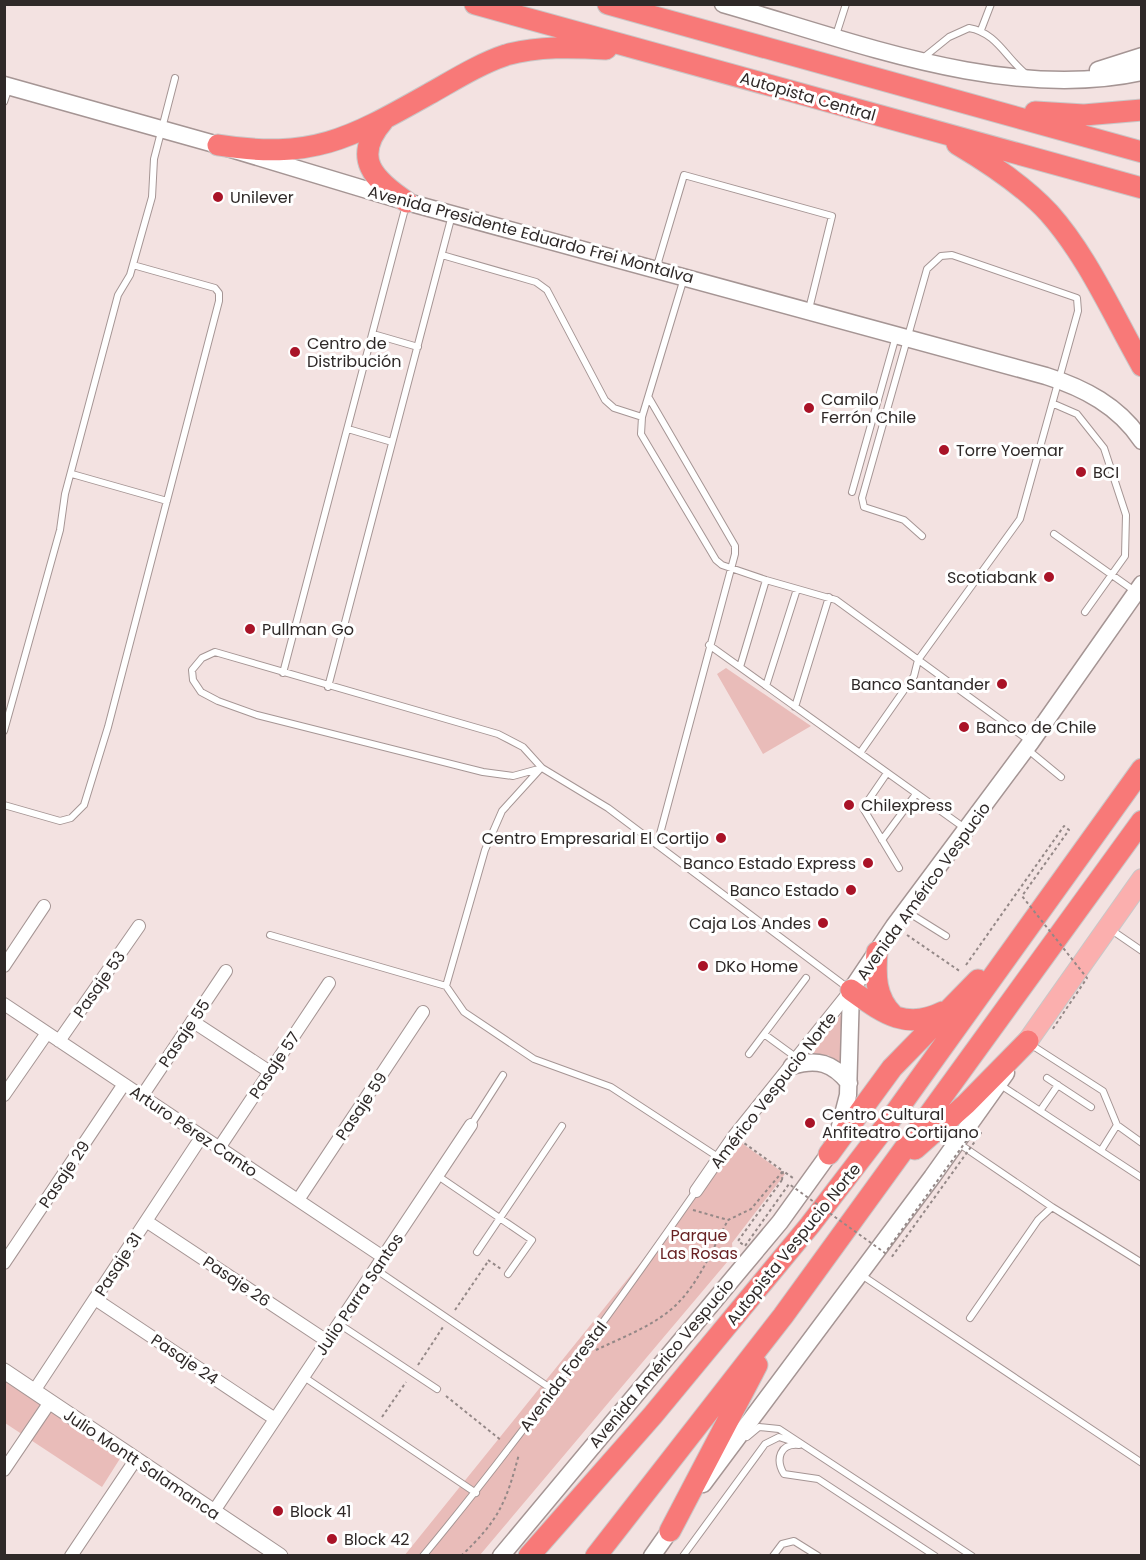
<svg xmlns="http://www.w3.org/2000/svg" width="1146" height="1560" viewBox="0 0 1146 1560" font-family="Poppins,sans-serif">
<rect width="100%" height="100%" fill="#f3e2e1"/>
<path fill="#e9bcb9" d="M726,668L811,726L763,754L717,674Z
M843,1012L841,1064L828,1055L811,1056Z
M739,1141L785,1174L732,1243L733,1255L480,1555L404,1556Z
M4,1381L121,1457L102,1487L5,1423Z"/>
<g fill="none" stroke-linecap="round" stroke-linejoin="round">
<g stroke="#a59594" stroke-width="8">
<path id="service" d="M981,30L991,4
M836,35L846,4
M923,58L949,37L969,28C997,33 1005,57 1026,74
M4,102L9,87
M442,255L536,282L547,290L605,400L614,408L642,417
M656,269L684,175L832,216L809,309
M684,278L642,417L641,434L716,560L722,565L766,580L836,600L1031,742
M373,334L418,347
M649,398L735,546V554L657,845
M1054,404L1077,414L1104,448L1126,515L1125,556L1085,612
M348,429L392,442
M72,474L167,501
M852,492L896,336
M1054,534L1136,592
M709,645L966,829
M740,667L766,580
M283,673L406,205
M766,686L797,589
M328,687L452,215
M795,707L829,597
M4,731L60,530L65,494L118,295L130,275L152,197L154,159L175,78
M1027,749L1061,777
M860,753L914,676L918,660L1020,519L1078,311L1077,298L952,255L941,256L927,269L862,498L864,507L904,520L922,536
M542,768L513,776L483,772L257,715L218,701L201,692L193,680L192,670L202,658L215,652L498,734L523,747L542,768L608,808L848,988
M887,773L863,808L899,868
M4,805L60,821L71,818L84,805L108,727L219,301V293L215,288L133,265
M882,840L916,794
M906,911L946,936
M1110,929L1142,951
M270,935L446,986L464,1012L534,1059L611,1087L718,1157
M446,986L485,850L502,811L541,768
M764,1034L797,1058
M1030,1044L1103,1091L1117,1125L1142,1143
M749,1054L806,978
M1047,1078L1091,1107
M999,1084L1142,1178
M1040,1111L1058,1085
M471,1125L503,1075
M958,1143L1052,1207
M1102,1149L1117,1125
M438,1176L532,1240L508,1274
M477,1252L562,1126
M375,1269L553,1390
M860,1274L1142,1463
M970,1318L1038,1220L1052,1207L1142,1263
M339,1324L437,1389
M304,1377L476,1493
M747,1437L759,1427L779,1429L972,1556
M799,1445C780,1443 775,1459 784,1474L818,1479L935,1556
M423,1556C520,1439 609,1316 696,1191
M683,1556L765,1444L779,1437L794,1442
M773,1556L782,1544L794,1541L818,1556"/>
</g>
<g stroke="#a59594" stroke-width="14">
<path id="minor" d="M4,966L44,906
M4,1004L383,1257
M192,1021L270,1072
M59,1041L139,926
M4,1095L47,1033
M142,1096L226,971
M219,1148L329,983
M696,1191L734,1136L851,990
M298,1200L423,1012
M146,1221L327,1341
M4,1263L124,1084
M95,1299L275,1419
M34,1391L202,1136
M4,1470L50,1402
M214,1511L471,1125
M71,1556L136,1459"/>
</g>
<g stroke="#a59594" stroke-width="17">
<path id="tertiary" d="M4,1371L280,1556"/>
</g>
<g stroke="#a59594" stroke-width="19">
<path id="secondary" d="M723,4C853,41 1006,102 1142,72
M1098,70L1142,56
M4,85L218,145L407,202L1046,376C1084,388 1119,406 1142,441
M792,1066C817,1058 833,1063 849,1083
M703,1484L932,1177L1006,1073
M501,1556L780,1222L829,1154L839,1130L848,1095L851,990L894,926L1031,742L1142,584
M652,1556L676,1522"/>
</g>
<g stroke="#c9c7c7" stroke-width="22">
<path id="primary" d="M1027,1042L1142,879"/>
</g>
<g stroke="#c9c7c7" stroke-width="23">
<path id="motorway" d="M475,4L1142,188
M608,4L1142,152
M1035,112L1084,115L1142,110
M383,121C351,158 374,180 407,202
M957,144C989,163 1023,185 1049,213C1088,257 1113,315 1142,366
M218,145C312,160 349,139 429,94C454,80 479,64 506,55C538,46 573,47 606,49
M877,952C875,975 875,997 893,1015
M851,990C882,1012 905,1031 943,1012
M915,1149L966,1104L1028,1041
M829,1154L892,1068L978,980
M670,1531L757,1365
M529,1556L653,1415L810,1225L885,1127L1142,769
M596,1556L783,1316L1142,821"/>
</g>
<path stroke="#948887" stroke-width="2" stroke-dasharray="3 3" stroke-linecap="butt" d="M907,935L961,972
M966,965L1011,901
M782,1180L783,1171L793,1178
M693,1210L728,1220L751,1209L783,1171L744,1143
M488,1260L501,1269
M455,1310L489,1260
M596,1350C623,1337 656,1325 677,1304C700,1281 713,1248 728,1220
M418,1365L443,1327
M446,1396L502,1441
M382,1417L406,1382
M461,1556C499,1520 506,1503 519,1454"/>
<use href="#service" stroke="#fff" stroke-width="6"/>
<use href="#minor" stroke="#fff" stroke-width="12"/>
<use href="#tertiary" stroke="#fff" stroke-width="15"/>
<use href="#secondary" stroke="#fff" stroke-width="16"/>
<use href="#primary" stroke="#fbafae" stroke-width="20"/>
<use href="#motorway" stroke="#f87978" stroke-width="21"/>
<path stroke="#948887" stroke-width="2" stroke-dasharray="3 3" stroke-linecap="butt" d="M1011,901L1064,826L1069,830L1022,896L1087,978L1052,1030
M782,1180L738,1241L745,1246L789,1184L885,1253L975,1129L981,1133L891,1258"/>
</g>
<g fill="#a91327" stroke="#fff" stroke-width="2">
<circle cx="218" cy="197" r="6"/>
<circle cx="295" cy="352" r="6"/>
<circle cx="809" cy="408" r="6"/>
<circle cx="944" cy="450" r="6"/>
<circle cx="1081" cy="472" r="6"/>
<circle cx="1049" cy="577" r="6"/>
<circle cx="250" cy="629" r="6"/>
<circle cx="1002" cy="684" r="6"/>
<circle cx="964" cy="727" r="6"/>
<circle cx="849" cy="805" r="6"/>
<circle cx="721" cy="838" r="6"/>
<circle cx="868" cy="863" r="6"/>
<circle cx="851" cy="890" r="6"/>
<circle cx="823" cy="923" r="6"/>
<circle cx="703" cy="966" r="6"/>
<circle cx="810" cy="1123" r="6"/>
<circle cx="278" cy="1511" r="6"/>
<circle cx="332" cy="1539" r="6"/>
</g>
<g text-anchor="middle" stroke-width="6" stroke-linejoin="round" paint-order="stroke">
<g font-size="16" fill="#2f2928" stroke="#fff">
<text transform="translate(808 96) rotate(16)" y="6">Autopista Central</text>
<text transform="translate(531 234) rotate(15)" y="6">Avenida Presidente Eduardo Frei Montalva</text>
<text transform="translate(923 891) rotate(-54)" y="6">Avenida Américo Vespucio</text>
<text transform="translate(99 984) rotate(-55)" y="6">Pasaje 53</text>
<text transform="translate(184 1033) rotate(-56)" y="6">Pasaje 55</text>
<text transform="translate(274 1065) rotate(-56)" y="6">Pasaje 57</text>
<text transform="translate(773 1090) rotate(-52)" y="6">Américo Vespucio Norte</text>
<text transform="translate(361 1106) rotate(-56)" y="6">Pasaje 59</text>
<text transform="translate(194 1131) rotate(34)" y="6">Arturo Pérez Canto</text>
<text transform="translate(64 1174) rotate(-56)" y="6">Pasaje 29</text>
<text transform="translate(793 1244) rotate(-51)" y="6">Autopista Vespucio Norte</text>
<text transform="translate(118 1264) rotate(-57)" y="6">Pasaje 31</text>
<text transform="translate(237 1281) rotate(34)" y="6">Pasaje 26</text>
<text transform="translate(359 1294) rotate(-56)" y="6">Julio Parra Santos</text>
<text transform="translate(185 1359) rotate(34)" y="6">Pasaje 24</text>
<text transform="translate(661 1363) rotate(-50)" y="6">Avenida Américo Vespucio</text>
<text transform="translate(563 1376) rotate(-53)" y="6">Avenida Forestal</text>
<text transform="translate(142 1464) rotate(34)" y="6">Julio Montt Salamanca</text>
</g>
<g font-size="16" fill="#2f2928" stroke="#fff" text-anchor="start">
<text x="230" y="203">Unilever</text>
<text x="307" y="349">Centro de<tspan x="307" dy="18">Distribución</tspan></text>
<text x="821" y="405">Camilo<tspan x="821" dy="18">Ferrón Chile</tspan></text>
<text x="956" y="456">Torre Yoemar</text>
<text x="1093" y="478">BCI</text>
<text x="1037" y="583" text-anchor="end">Scotiabank</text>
<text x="262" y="635">Pullman Go</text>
<text x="990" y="690" text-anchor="end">Banco Santander</text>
<text x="976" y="733">Banco de Chile</text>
<text x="861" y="811">Chilexpress</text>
<text x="709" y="844" text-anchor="end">Centro Empresarial El Cortijo</text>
<text x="856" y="869" text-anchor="end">Banco Estado Express</text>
<text x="839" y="896" text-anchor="end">Banco Estado</text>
<text x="811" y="929" text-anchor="end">Caja Los Andes</text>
<text x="715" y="972">DKo Home</text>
<text x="822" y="1120">Centro Cultural<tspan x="822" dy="18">Anfiteatro Cortijano</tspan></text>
<text x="290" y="1517">Block 41</text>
<text x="344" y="1545">Block 42</text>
</g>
<g font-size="16" fill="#682123" stroke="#fff">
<text x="699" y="1241">Parque<tspan x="699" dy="18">Las Rosas</tspan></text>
</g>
</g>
<rect width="1146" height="1560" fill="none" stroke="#2f2928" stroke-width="12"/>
</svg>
